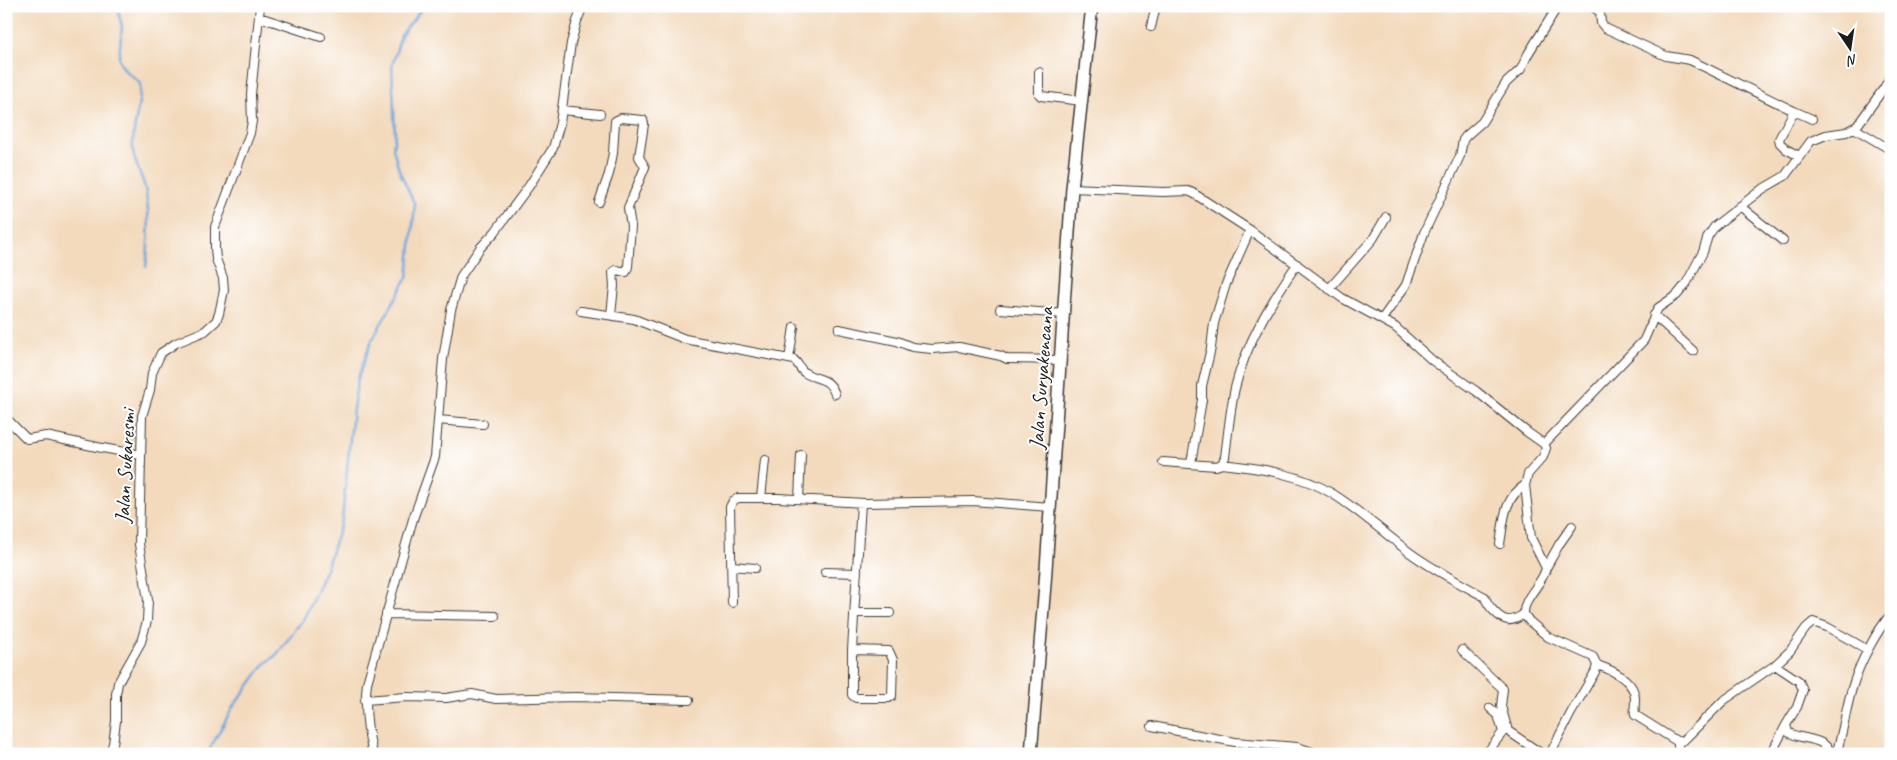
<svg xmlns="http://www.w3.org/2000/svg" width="1897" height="760" viewBox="0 0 1897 760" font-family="Caveat,sans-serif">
<rect width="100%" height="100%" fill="#fff"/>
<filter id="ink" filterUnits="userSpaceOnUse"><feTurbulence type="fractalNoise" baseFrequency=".02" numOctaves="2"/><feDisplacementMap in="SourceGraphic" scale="10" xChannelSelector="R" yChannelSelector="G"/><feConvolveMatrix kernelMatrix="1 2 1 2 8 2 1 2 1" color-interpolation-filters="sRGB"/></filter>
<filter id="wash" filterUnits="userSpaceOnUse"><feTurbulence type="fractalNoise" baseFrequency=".0096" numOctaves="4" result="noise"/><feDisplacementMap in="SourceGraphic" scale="20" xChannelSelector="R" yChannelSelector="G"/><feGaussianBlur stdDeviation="1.12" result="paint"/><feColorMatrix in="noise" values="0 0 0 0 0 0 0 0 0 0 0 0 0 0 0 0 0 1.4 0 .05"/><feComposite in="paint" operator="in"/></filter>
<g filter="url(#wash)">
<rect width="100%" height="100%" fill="#f3dabd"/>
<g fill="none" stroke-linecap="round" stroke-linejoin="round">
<path stroke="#6ca5db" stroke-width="2.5" d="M117,6L122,27L119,57L121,64L125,70L140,83C142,106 131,128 133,151C134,163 142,175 145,188C150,213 149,242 146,267
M207,754L233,707L264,665L277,654L304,618L326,569L342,520L353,409L358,378L371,342L408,276L415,205L399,170L393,148L395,134L392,66L401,35L424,6"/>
</g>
</g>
<g filter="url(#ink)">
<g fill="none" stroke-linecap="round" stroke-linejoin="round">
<g stroke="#3c3834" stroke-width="10">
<path id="street" d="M1592,6L1600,12L1601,23L1605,28L1666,56L1690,60L1794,111L1779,139L1780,143L1786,149L1799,156
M1886,6L1891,9
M259,17L321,37
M1151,27L1156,6
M1039,72V94L1041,96L1082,101
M562,110L600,114
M1794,111L1812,119
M1854,128L1891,150
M1072,188L1163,192L1188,191L1193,193L1250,230L1342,298L1395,327L1433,361L1476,391L1527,432L1544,444L1546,448L1543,457L1528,474L1525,485L1531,538L1546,568C1543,584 1523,597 1524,614L1529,621L1548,637L1593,657L1597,665L1595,672L1571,713L1550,754
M599,202L609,174L613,153L615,121L621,118L643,120L644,124L639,157L645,167L628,208L631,226L628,267L626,272L616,270L613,272L614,286L611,315
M1740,206L1783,241
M1329,289L1373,239L1386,217
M1000,309L1064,314
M581,311L634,319L685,339L794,360C799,364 800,370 805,373C818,381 828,376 835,394
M1654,315L1693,351
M1382,319L1406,285L1424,233L1460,156L1463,140L1466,136L1482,122L1506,83L1521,69L1528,54L1558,6
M839,329L897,341L912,347L932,349L959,347L1001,356L1007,359L1061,360
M789,359L794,327
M6,418L27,439L46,436L97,447L141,455
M438,420L483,424
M1544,444L1644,340L1658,308L1677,295L1686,284L1703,252L1708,236L1715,226L1761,190L1785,176L1811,141L1826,135L1846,132L1857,126L1884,88L1891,76
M1163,462L1216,466L1222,464L1225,457C1228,434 1230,411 1235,388C1246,343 1271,302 1297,264
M1191,463L1202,400V386L1211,348L1214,323L1226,284L1250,230
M1222,464C1259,468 1301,474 1333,494C1360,511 1384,533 1409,552C1432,569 1459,583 1485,597C1487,605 1499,619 1508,620C1514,621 1519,617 1524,614
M761,498L765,460
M799,499L801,455
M1500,544C1504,521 1503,499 1525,485
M732,566L755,568
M1546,568L1560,543L1572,526
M825,572L857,573
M732,603L730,507L733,501L738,498H778L864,503L973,501L1050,507
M854,613H890
M386,614L495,616
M852,650L889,651L893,660L892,696L889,698H856L852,695V650L861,503
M1462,650L1503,689L1501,706L1508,731L1542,754
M1597,665C1612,670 1634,680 1635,698C1635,704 1634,709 1635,715L1678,742
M1775,665L1799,681L1803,690L1797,707L1786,725L1788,732C1801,741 1825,736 1831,754
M365,700L406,697L446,698L472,694L496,699L575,697L689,700
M1152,726L1235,742L1297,747L1319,754
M1678,742L1684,740L1723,701L1775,665L1790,651L1806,628L1813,622L1827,627L1868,650
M109,754L113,744L116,721V694L118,683L141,642L147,621L148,600L139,544L142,416L150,390L152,373L161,353L176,343L205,331L216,321L219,314L224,290L223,278L216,259L215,248V227L250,133L252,121L251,94L260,6
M373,754C367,730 364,707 367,683L413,519L435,457L443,359L451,310L461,276L480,248L495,232L529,186L553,148L560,123L571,43L577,21L583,6
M1486,754L1503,732L1498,715L1490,708
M1678,754V742
M1771,754L1786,725
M1836,754C1844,730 1846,705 1854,682C1861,660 1877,631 1891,614"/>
</g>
<g stroke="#3c3834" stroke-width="14">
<path id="secondary" d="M1031,754L1045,584L1072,188L1092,6"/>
</g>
<use href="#street" stroke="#fff" stroke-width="8"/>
<use href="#secondary" stroke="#fff" stroke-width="11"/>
</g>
</g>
<g text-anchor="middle" stroke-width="4" stroke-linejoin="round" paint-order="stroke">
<g font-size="21" fill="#1c1c1c" stroke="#fff">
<text transform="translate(1041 378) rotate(-86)" y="7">Jalan Suryakencana</text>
<text transform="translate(125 466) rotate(-87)" y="7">Jalan Sukaresmi</text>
</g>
</g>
<rect width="1897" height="760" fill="none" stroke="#fff" stroke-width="25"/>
<g transform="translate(1850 48) rotate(167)" stroke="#ffffff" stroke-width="4" paint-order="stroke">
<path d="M0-4L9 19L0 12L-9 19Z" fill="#1c1c1c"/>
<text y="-8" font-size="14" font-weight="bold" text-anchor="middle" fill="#1c1c1c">N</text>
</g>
</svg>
